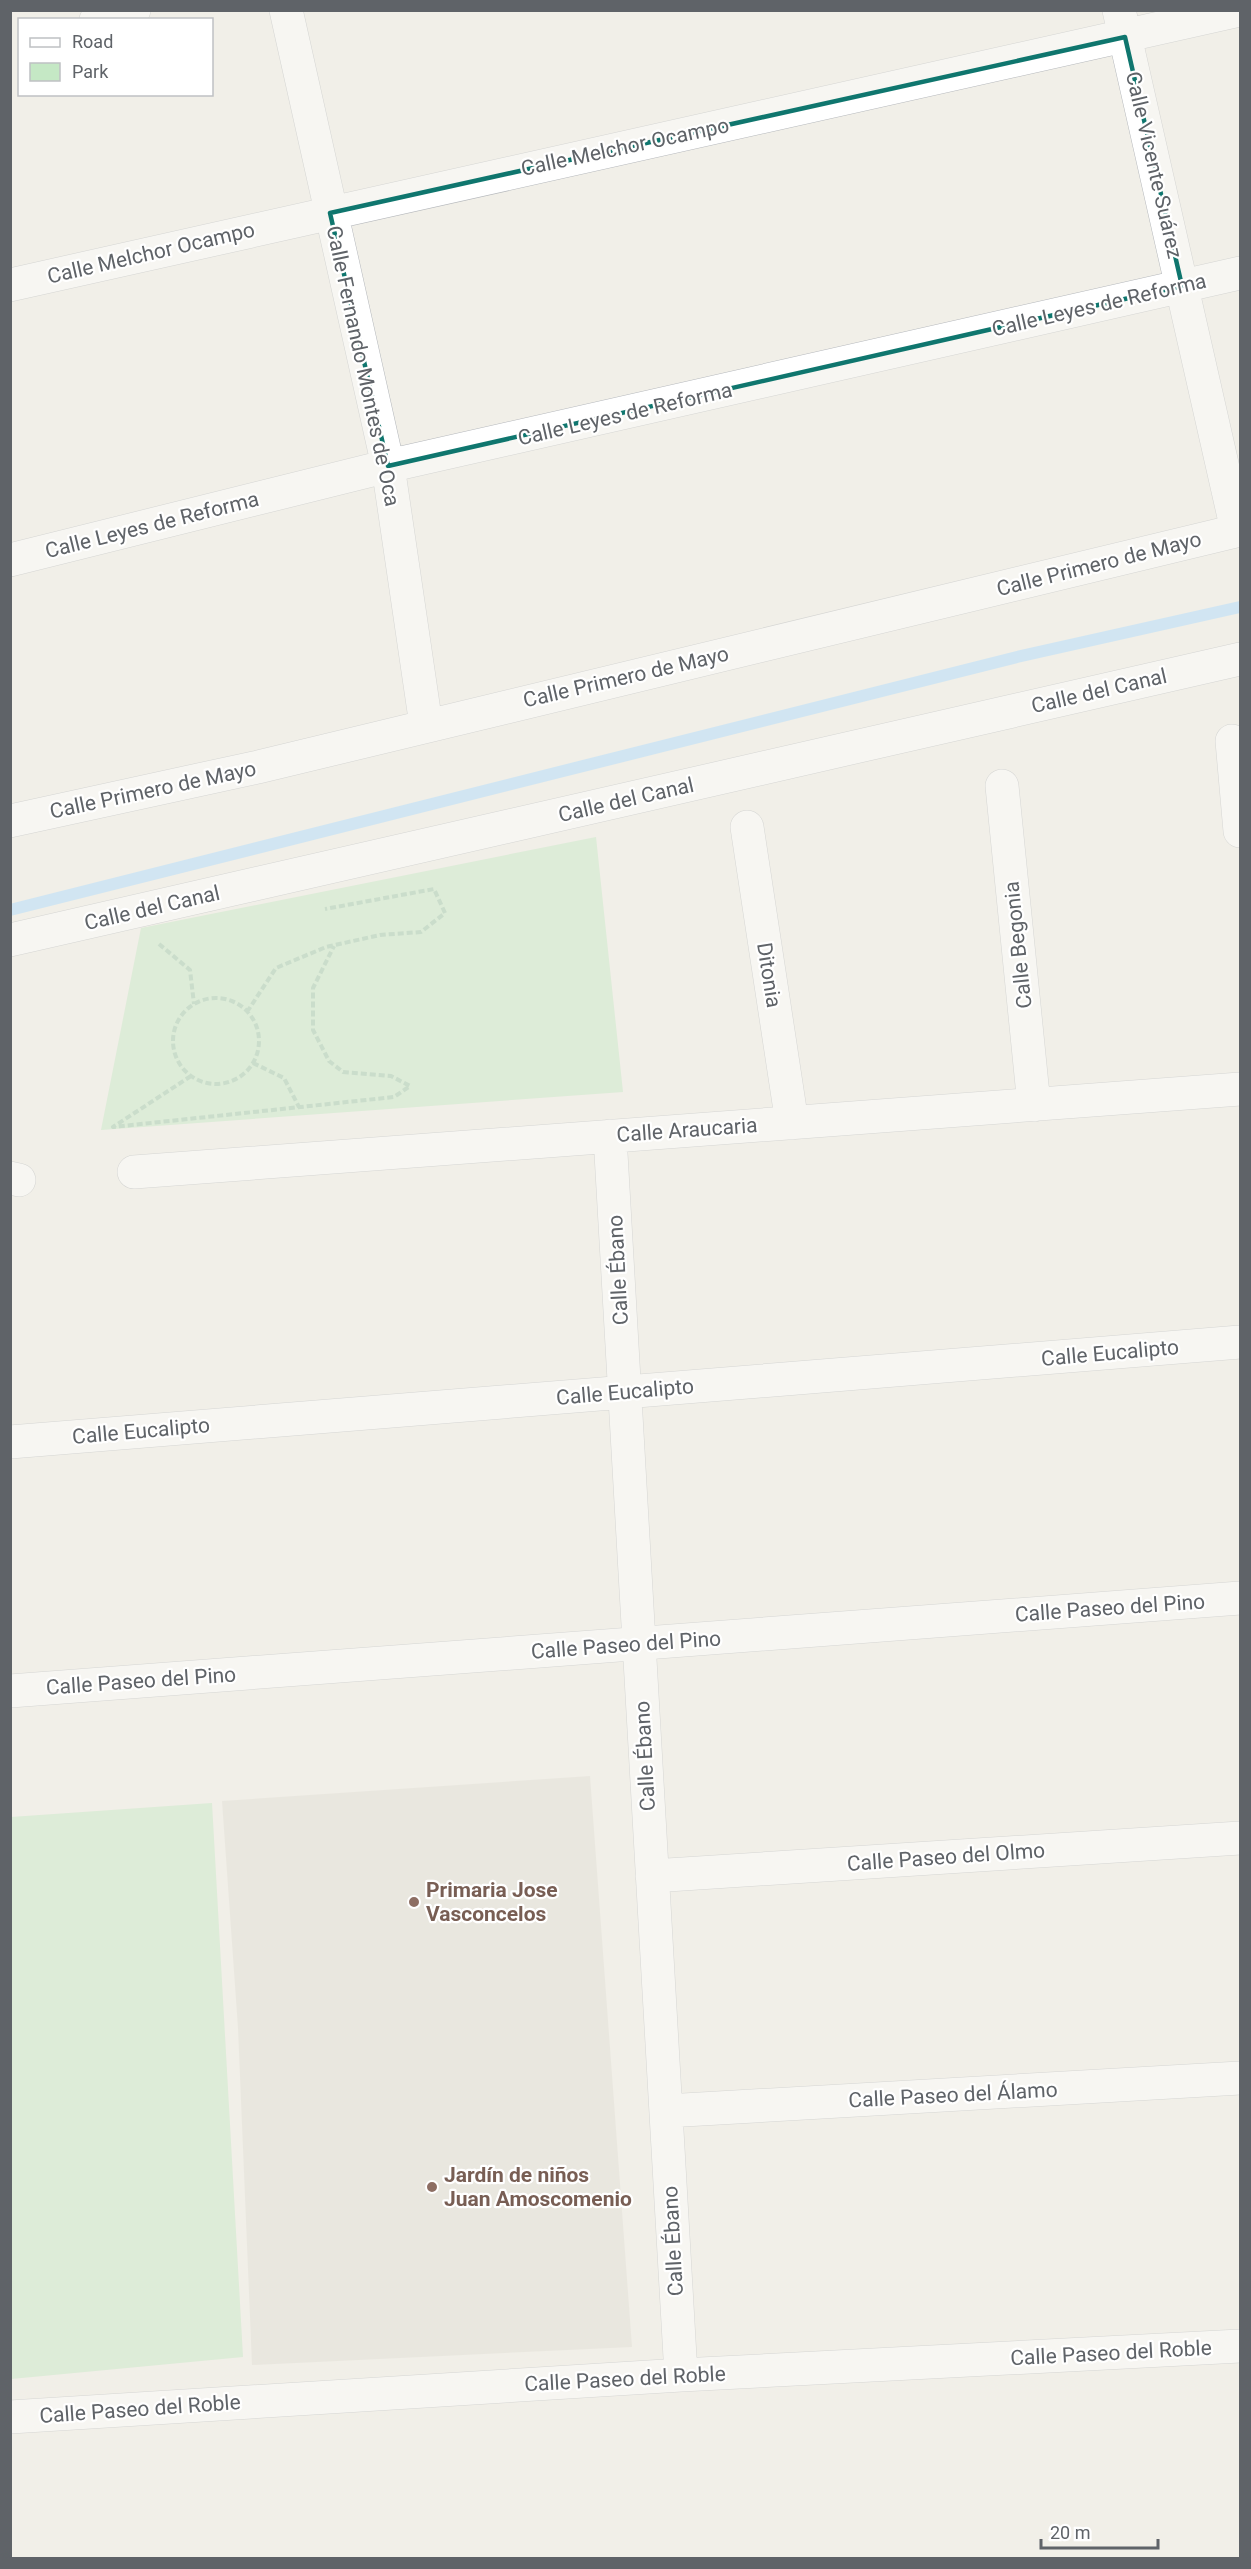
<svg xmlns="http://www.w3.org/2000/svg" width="1251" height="2569" viewBox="0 0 1251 2569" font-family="Roboto,sans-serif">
<rect width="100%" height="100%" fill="#f1efe8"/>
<path fill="#e1ded6" d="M590,1776L632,2347L252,2365L238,2028L222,1801Z"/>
<path fill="#c5e8c5" d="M596,837L623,1092L101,1130L141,928Z
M212,1803L243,2357L11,2379V1817Z"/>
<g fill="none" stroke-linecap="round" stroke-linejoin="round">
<path stroke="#aadaff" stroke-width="12" d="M10,910L1017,657L1240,607"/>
<g stroke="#b5b8bc" stroke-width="34">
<path id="minor" d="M286,10L388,466L426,725
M1119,10L1237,530
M96,20L134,10
M10,285L1240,10
M10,560L388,466L1240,273
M1232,741L1240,831
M1002,786L1034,1105
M10,821L258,767L1240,530
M747,827L792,1123
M10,940L1240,659
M610,1136L681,2375
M134,1172L1240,1089
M10,1178L19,1180
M10,1442L1240,1342
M10,1691L1240,1598
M652,1876L1240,1838
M666,2111L1240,2078
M10,2417L681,2375L1240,2346"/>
</g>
<path stroke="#9cc7a9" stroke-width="4" stroke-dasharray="6 3" stroke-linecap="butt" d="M159,944L190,970L194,1004
M173 1041a43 43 0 1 1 86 0a43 43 0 1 1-86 0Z
M247,1012L276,968L326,947L380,935L421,932L445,913L434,889L325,909
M253,1063L284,1078L299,1107
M191,1076L113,1127L394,1097L410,1086L391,1076L343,1072L329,1061L313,1030V988L334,946"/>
<use href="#minor" stroke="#fff" stroke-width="33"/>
</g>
<path d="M0 0H1251V2569H0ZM1125,37L1182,286L388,466L330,213Z" fill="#f1efe8" fill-opacity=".55" fill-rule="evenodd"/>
<path fill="none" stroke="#0f766e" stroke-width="4.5" stroke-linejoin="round" d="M1125,37L1182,286L388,466L330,213Z"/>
<g fill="#8d6e63" stroke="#fff" stroke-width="2">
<circle cx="414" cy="1902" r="6"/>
<circle cx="432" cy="2187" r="6"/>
</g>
<g text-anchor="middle" stroke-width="4.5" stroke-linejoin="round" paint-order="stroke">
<g font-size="21" fill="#5f6368" stroke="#fff">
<text transform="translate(625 147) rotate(-12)" y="7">Calle Melchor Ocampo</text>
<text transform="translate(1154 165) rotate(77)" y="7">Calle Vicente Suárez</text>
<text transform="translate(151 253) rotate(-13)" y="7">Calle Melchor Ocampo</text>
<text transform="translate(1099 305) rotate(-13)" y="7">Calle Leyes de Reforma</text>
<text transform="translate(363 366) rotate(78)" y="7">Calle Fernando Montes de Oca</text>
<text transform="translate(625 414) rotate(-13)" y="7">Calle Leyes de Reforma</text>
<text transform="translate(152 525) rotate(-14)" y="7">Calle Leyes de Reforma</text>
<text transform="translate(1099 564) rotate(-14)" y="7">Calle Primero de Mayo</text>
<text transform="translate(626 677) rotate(-13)" y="7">Calle Primero de Mayo</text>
<text transform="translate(1099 691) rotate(-13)" y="7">Calle del Canal</text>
<text transform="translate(153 790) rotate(-12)" y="7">Calle Primero de Mayo</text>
<text transform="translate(626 800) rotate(-13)" y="7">Calle del Canal</text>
<text transform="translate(152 908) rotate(-13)" y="7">Calle del Canal</text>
<text transform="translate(1018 945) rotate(-96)" y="7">Calle Begonia</text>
<text transform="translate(769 975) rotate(81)" y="7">Ditonia</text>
<text transform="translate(687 1130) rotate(-4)" y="7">Calle Araucaria</text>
<text transform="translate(618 1270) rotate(-93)" y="7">Calle Ébano</text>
<text transform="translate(1110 1353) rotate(-5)" y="7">Calle Eucalipto</text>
<text transform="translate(625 1392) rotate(-5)" y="7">Calle Eucalipto</text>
<text transform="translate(141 1431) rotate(-5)" y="7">Calle Eucalipto</text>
<text transform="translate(1110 1608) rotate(-4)" y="7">Calle Paseo del Pino</text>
<text transform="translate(626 1645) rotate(-4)" y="7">Calle Paseo del Pino</text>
<text transform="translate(141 1681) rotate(-4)" y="7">Calle Paseo del Pino</text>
<text transform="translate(645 1756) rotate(-93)" y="7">Calle Ébano</text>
<text transform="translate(946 1857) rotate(-4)" y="7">Calle Paseo del Olmo</text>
<text transform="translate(953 2095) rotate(-3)" y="7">Calle Paseo del Álamo</text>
<text transform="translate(673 2241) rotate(-93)" y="7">Calle Ébano</text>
<text transform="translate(1111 2353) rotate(-3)" y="7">Calle Paseo del Roble</text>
<text transform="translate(625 2379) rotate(-3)" y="7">Calle Paseo del Roble</text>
<text transform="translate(140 2409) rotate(-4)" y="7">Calle Paseo del Roble</text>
</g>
<g font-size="21" font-weight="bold" fill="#785e54" stroke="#fff" text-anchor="start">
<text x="426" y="1897">Primaria Jose<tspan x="426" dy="24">Vasconcelos</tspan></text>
<text x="444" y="2182">Jardín de niños<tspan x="444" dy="24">Juan Amoscomenio</tspan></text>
</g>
</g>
<rect width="1251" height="2569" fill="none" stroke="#5f6368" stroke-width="24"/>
<rect x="18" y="18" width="195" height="78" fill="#ffffff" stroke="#bfc1c3" stroke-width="1.5"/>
<rect x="30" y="38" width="30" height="9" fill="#ffffff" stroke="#bfc1c3" stroke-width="1.5"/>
<text x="72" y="48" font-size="18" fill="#5f6368">Road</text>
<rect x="30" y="63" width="30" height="18" fill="#c5e8c5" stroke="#bfc1c3" stroke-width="1.5"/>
<text x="72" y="78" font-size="18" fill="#5f6368">Park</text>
<path d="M1041 2539v9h117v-9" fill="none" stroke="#5f6368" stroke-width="3"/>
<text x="1050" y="2539" font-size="18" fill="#5f6368" stroke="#ffffff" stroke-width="4.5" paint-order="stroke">20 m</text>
</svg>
